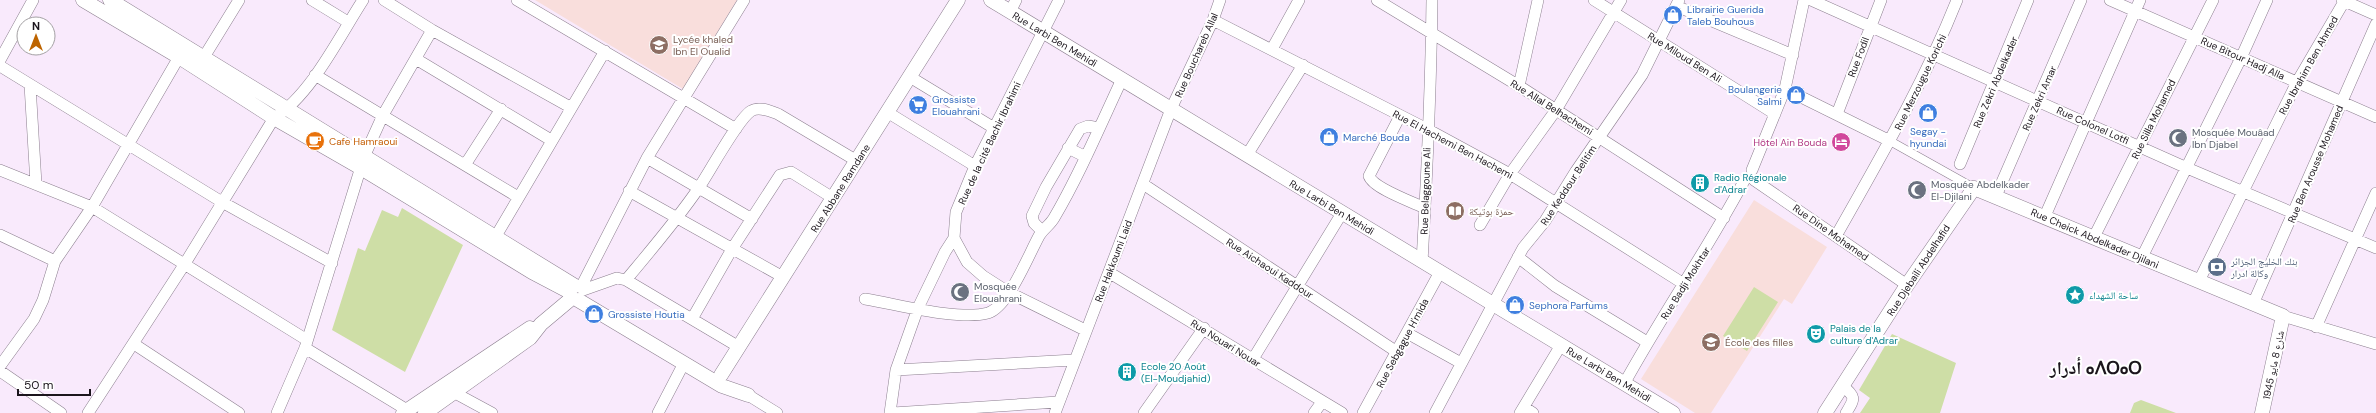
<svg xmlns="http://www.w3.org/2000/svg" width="2376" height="413" viewBox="0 0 2376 413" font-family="'DM Sans','Noto Naskh Arabic','Noto Sans Tifinagh',sans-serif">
<rect width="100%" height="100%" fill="#f9eafc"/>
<path fill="#f9dedc" d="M535,0H737L683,89Z
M1754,200L1827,247L1792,304L1784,299L1711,413H1695L1641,379Z"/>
<path fill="#cedea6" d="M402,208L463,245L405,372L332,330L358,248L365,251L382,210L398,217Z
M1754,287L1778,302L1747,351L1723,336Z
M1892,334L1956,363L1940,413H1860L1870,398L1859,390Z
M2141,400L2176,413H2130L2134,403Z"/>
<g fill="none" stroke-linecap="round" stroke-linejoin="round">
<g stroke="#8c7f8f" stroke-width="9">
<path id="pedestrian" d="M1890,141L1974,188"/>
</g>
<g stroke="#8c7f8f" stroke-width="12">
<path id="minor" d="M312,0L348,22
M384,0L432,30L570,107
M517,0L736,129
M1059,0L975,166L956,212L954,238L967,262L983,276L1008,292L1085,330
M1377,0L1519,86L1724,218
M1594,0L1775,114
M1811,0L2187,168L2376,248
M2110,0L2376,117
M2342,0L2376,15
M1676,6L1793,55
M1010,12L1016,0
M1213,20L1427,129L1510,174L1684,284
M1272,49L1299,0
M204,57L239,0
M416,59L551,140
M0,60L33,0
M0,66L222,202L332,263
M315,75L518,197
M910,77L994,128
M30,85L36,184
M1519,86L1538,0
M1785,89L1890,141
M887,112L975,166
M1837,114L1881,0
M1400,116L1369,176C1373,188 1412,202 1425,208
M1068,148L1086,157
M1247,155L1303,65
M647,158L752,219
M1960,164L2028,0
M465,165L501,109
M0,170L92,207L307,340
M1752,170L1785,89L1804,0
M1754,180L1907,285
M1143,184L1397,352
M629,191L783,277
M1996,196L2081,0
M2045,216L2140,0
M1480,225L1510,174L1556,110L1621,0
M1042,231L1034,223L1032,216L1046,187L1080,129L1088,126L1099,128
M0,235L55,261
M496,236L605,51
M1836,236C1880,158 1924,83 1957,0
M2094,237L2213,0
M1518,257L1555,286L1647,342
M2142,257L2241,58L2267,0
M1422,262C1427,174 1431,87 1432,0
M1110,273L1342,413
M626,280L739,347
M2199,281L2297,82L2345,0
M581,287L647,158L744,0
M583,290L617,278L626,280C651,250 676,221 698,189C709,173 738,119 751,111C759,106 770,111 778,114L857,161
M865,299C897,304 958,321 988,313C1008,307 1028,256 1039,236C1043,229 1050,225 1054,218C1080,174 1100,126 1122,79
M2253,304L2376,24
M2283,316L2376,344
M692,319L732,249L780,175L791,172L833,198
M2316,327L2376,193
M1407,333L1461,363
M134,344L239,413
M305,348L407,410
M1253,359L1342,213
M0,366L34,319L43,300L55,261L92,207L179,57
M896,370L1074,360
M0,371L61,413
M1624,384C1662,315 1707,250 1744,181
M1843,386C1856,398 1855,398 1846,413
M455,393L492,413
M748,395L777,413
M1524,407L1533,413
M88,413L184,265L274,118C311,95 339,37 363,0
M277,413L305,348L364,157L383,115L432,30
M658,413L684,363
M890,413L896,370L918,308L945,252L954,238
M893,413L1058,402
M1055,413L1171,109L1213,20L1220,0
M1144,413L1204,328
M1314,413L1322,402
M1363,413L1440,272
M1435,413L1523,248L1545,221L1576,171L1642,75L1679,0
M1520,413L1561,345"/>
</g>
<g stroke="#8c7f8f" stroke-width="15">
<path id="tertiary" d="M83,0L179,57L274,118L361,168L532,272L570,292
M110,0L575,286
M991,0L1673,413
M578,300L722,386L748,395
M721,375L958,0
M403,413L530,328
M425,413L530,338L541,324L572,298
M1825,413L1907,285L1974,188L2283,316L2262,413"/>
</g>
<use href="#pedestrian" stroke="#fff" stroke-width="8"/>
<use href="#minor" stroke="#fff" stroke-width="11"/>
<use href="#tertiary" stroke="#fff" stroke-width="14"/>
</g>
<defs>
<g id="shop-disc" transform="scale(1)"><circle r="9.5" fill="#3f7fe0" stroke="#fff"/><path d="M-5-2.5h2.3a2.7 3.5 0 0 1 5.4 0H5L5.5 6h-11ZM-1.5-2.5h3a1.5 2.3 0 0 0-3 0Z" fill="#fff"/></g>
<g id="school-disc" transform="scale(1)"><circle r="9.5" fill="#8d6e63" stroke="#fff"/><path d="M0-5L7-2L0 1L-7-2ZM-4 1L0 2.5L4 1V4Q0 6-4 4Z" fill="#fff"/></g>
<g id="supermarket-disc" transform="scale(1)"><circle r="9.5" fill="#3f7fe0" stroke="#fff"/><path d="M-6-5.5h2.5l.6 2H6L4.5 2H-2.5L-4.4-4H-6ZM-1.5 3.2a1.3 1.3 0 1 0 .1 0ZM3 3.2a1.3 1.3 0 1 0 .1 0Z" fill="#fff"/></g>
<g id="mosque-disc" transform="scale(1)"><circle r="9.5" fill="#6b7280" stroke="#fff"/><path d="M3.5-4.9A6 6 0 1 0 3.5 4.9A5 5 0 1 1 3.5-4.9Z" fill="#fff"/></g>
<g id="cafe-disc" transform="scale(1)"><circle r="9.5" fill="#e8710a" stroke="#fff"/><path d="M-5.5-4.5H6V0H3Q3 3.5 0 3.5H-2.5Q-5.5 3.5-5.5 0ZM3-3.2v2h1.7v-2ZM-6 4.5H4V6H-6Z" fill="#fff"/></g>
<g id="hotel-disc" transform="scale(1)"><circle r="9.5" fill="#d1479c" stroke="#fff"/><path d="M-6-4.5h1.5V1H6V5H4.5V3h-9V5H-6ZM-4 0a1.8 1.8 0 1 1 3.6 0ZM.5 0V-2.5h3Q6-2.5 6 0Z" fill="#fff"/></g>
<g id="building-disc" transform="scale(1)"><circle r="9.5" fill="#0f9aa8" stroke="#fff"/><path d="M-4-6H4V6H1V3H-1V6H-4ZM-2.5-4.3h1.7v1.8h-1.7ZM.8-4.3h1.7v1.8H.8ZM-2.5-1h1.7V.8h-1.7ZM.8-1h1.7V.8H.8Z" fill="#fff"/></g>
<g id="library-disc" transform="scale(1)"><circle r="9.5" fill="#8d6e63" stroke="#fff"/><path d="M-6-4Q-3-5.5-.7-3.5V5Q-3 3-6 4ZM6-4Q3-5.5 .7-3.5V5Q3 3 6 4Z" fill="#fff"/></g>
<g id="bank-disc" transform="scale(1)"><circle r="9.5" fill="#5c6f8a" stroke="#fff"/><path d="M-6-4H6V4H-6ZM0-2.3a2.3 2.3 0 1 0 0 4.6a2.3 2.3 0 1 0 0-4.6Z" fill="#fff"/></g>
<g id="sight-disc" transform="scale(1)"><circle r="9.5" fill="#0f9aa8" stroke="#fff"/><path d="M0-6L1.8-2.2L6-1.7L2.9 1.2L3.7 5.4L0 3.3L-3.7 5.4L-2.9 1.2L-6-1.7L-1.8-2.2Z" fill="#fff"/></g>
<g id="theatre-disc" transform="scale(1)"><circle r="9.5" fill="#0f9aa8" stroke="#fff"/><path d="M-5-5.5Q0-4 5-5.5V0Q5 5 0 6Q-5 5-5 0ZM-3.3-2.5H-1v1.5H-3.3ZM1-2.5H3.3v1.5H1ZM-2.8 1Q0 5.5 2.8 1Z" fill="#fff"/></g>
</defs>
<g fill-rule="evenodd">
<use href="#shop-disc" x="1673" y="15"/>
<use href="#school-disc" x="659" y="45"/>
<use href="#shop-disc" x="1796" y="95"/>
<use href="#supermarket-disc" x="918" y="105"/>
<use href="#shop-disc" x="1928" y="113"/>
<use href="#shop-disc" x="1329" y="137"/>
<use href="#mosque-disc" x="2178" y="138"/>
<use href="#cafe-disc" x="315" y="141"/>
<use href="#hotel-disc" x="1841" y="142"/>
<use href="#building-disc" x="1700" y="183"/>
<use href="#mosque-disc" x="1917" y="190"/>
<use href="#library-disc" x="1455" y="211"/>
<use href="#bank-disc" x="2217" y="267"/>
<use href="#mosque-disc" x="960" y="292"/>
<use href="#sight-disc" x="2075" y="295"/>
<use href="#shop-disc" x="1515" y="305"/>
<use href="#shop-disc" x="594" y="314"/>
<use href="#theatre-disc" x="1816" y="334"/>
<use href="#school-disc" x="1711" y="342"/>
<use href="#building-disc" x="1127" y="372"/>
</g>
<g text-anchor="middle" stroke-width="4" stroke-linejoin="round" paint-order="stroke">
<g font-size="10" fill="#366cbe" stroke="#fff" text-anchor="start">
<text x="1687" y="13">Librairie Guerida<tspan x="1687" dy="12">Taleb Bouhous</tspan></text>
<text x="1782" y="93" text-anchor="end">Boulangerie<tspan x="1782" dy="12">Salmi</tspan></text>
<text x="932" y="103">Grossiste<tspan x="932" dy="12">Elouahrani</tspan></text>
<text x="1928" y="135" text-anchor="middle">Segay -<tspan x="1928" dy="12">hyundai</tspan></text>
<text x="1343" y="141">Marché Bouda</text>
<text x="1529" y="309">Sephora Parfums</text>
<text x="608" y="318">Grossiste Houtia</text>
</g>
<g font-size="10" fill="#785e54" stroke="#fff" text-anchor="start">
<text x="673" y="43">Lycée khaled<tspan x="673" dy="12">Ibn El Oualid</tspan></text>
<text x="1469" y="215">حمزة بوتيكة</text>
<text x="1725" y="346">École des filles</text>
</g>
<g font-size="10" fill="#1b151c" stroke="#fff">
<text transform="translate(1055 39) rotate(31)" y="4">Rue Larbi Ben Mehidi</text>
<text transform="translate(1196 55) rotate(-66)" y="4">Rue Bouchareb Allal</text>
<text transform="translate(1685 57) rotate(32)" y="4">Rue Miloud Ben Ali</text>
<text transform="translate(1858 57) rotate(-69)" y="4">Rue Fodil</text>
<text transform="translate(2243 58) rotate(24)" y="4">Rue Bitour Hadj Alla</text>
<text transform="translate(2308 65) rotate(-61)" y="4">Rue Ibrahim Ben Ahmed</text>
<text transform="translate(1920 82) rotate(-64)" y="4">Rue Merzougue Korichi</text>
<text transform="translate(1995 82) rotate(-67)" y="4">Rue Zekri Abdelkader</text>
<text transform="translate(2039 98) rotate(-66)" y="4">Rue Zekri Amar</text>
<text transform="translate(1552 107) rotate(32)" y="4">Rue Allal Belhachemi</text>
<text transform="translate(2153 119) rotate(-64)" y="4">Rue Silla Mohamed</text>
<text transform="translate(2093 125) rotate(24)" y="4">Rue Colonel Lotfi</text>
<text transform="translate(989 143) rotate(-65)" y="4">Rue de la cité Bachir Ibrahimi</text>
<text transform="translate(1453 144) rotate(28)" y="4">Rue El Hachemi Ben Hachemi</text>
<text transform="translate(2315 164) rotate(-67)" y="4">Rue Ben Arousse Mohamed</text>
<text transform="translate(1568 185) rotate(-57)" y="4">Rue Keddour Belitim</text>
<text transform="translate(840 188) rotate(-58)" y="4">Rue Abbane Ramdane</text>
<text transform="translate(1425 191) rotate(-88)" y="4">Rue Belaggoune Ali</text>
<text transform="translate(1332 207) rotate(31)" y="4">Rue Larbi Ben Mehidi</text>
<text transform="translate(1831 232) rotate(35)" y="4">Rue Dine Mohamed</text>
<text transform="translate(2095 238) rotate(23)" y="4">Rue Cheick Abdelkader Djilani</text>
<text transform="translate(1113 261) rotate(-69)" y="4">Rue Hakkoumi Laid</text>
<text transform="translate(1270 268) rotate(33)" y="4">Rue Aichaoui Kaddour</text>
<text transform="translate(1918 270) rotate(-57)" y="4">Rue Djebaili Abdelhafid</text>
<text transform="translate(1685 283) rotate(-58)" y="4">Rue Badji Mokhtar</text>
<text transform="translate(1226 343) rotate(32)" y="4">Rue Nouari Nouar</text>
<text transform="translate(1402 343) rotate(-62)" y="4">Rue Sebgague H'mida</text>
<text transform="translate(2273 365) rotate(-78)" y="4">شارع 8 مايو 1945</text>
<text transform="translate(1609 374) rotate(31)" y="4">Rue Larbi Ben Mehidi</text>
</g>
<g font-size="10" fill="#5b616d" stroke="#fff" text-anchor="start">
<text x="2192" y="136">Mosquée Mouâad<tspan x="2192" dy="12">Ibn Djabel</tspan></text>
<text x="1931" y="188">Mosquée Abdelkader<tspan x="1931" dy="12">El-Djilani</tspan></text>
<text x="974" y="290">Mosquée<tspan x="974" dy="12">Elouahrani</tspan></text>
</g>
<g font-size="10" fill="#c56008" stroke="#fff" text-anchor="start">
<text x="329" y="145">Cafe Hamraoui</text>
</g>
<g font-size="10" fill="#b23c85" stroke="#fff" text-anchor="end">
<text x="1827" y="146">Hôtel Ain Bouda</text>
</g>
<g font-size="10" fill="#0d838f" stroke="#fff" text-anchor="start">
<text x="1714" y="181">Radio Régionale<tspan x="1714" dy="12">d'Adrar</tspan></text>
<text x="2089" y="299">ساحة الشهداء</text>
<text x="1830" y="332">Palais de la<tspan x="1830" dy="12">culture d'Adrar</tspan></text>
<text x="1141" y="370">Ecole 20 Août<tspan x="1141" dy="12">(El-Moudjahid)</tspan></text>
</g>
<g font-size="10" fill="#4e5e75" stroke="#fff" text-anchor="start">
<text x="2231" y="265">بنك الخليج الجزائر<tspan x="2231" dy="12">وكالة ادرار</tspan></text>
</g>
<g font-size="18" font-weight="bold" fill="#1b151c" stroke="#fff">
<text x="2096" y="374">أدرار ⴰⴷⵔⴰⵔ</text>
</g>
</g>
<g transform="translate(36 36)"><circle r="19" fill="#ffffff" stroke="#a4a1a4"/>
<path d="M0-3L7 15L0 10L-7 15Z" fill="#bd6400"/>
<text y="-6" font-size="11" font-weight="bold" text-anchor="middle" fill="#1b151c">N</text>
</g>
<path d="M18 389v6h72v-6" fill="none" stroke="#1b151c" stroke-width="2"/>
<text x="24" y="389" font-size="12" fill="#1b151c" stroke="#ffffff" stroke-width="3" paint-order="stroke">50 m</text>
</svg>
